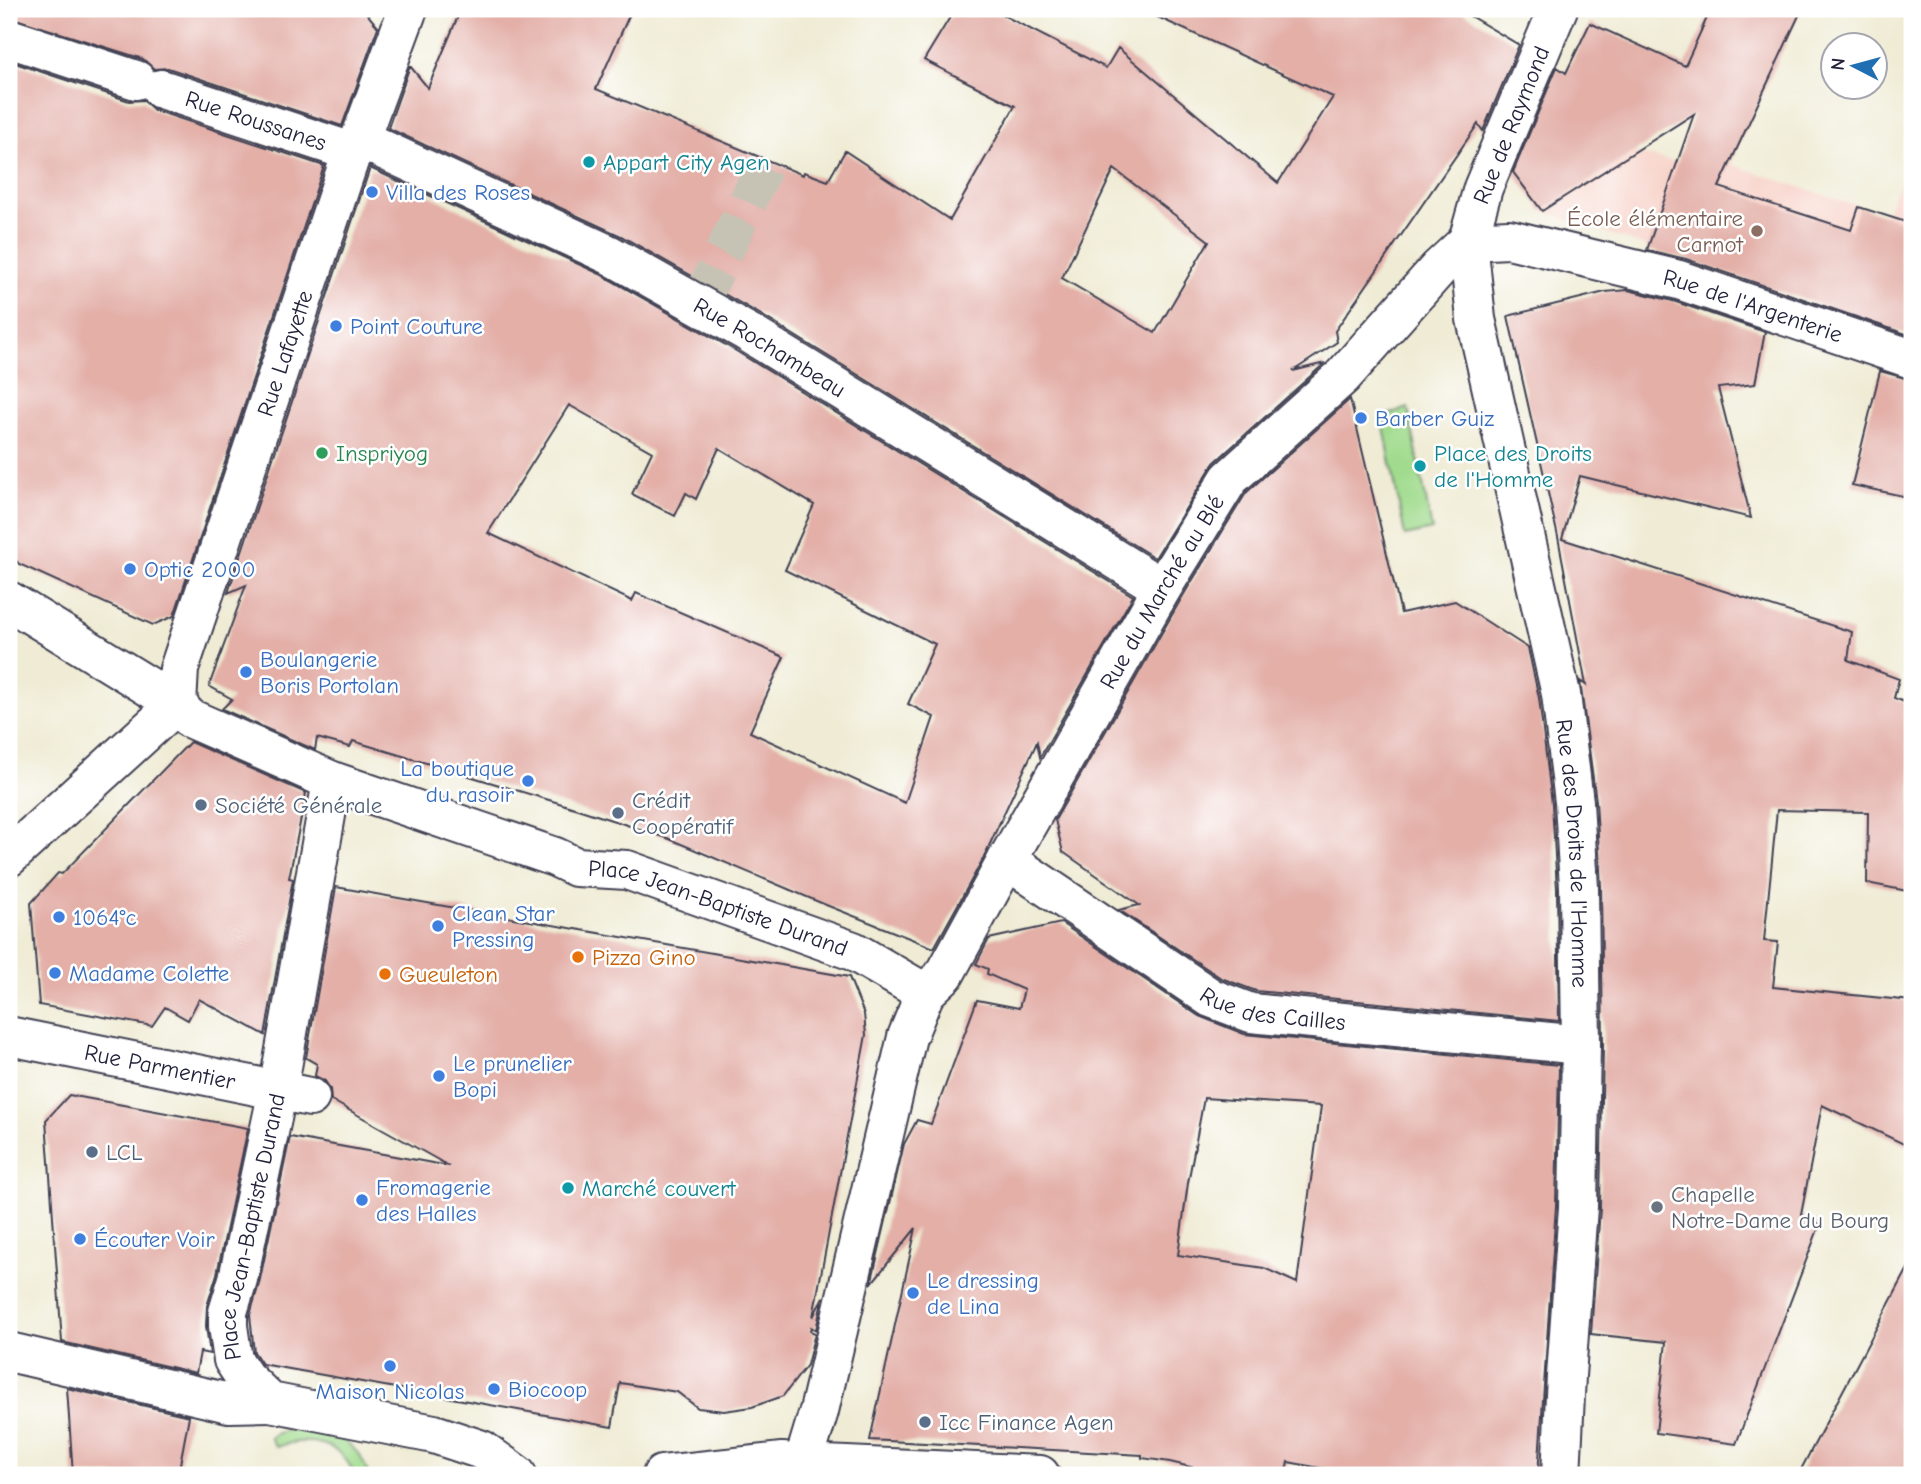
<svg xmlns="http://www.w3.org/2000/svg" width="1921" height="1484" viewBox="0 0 1921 1484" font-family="'Comic Neue',sans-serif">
<rect width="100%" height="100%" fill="#fff"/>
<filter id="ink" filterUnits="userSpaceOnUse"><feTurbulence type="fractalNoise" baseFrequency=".0143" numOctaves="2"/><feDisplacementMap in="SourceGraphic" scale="14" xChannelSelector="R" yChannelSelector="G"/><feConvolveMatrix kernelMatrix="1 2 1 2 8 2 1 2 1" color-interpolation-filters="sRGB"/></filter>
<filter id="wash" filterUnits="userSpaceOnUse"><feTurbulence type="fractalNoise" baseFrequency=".00686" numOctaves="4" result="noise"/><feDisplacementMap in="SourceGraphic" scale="28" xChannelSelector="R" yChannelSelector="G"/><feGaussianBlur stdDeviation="1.57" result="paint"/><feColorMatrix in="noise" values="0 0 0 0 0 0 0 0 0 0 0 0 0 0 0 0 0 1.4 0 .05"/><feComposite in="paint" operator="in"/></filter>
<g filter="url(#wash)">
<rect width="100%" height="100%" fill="#efebd4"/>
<path fill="#f7d1c7" d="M1634,153L1694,166L1696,163L1728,168L1730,164L1884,215L1912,158V321L1830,294L1825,307L1542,211Z"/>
<path fill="#a1db8e" stroke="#627e64" stroke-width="2" d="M1408,408L1432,530L1405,536L1382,417Z
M296,1427C328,1429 360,1441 368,1475H354C342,1441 307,1436 276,1447L270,1438L275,1434Z"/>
<g id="blocks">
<path fill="#e3afa7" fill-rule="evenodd" d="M9,9H363L378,27L342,126L168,68L154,69L143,59L9,17Z
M461,9H632L596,89L803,175L804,172L828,181L845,151L950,220L1015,106L924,60L955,9H991L1106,68L1118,48L1278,183L1333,97L1140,9H1458L1519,45L1483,131L1478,124L1335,331L1337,342L1293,371L1325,363L1214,463L1155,558L758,313L621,236L388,128L410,66L428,88ZM1114,169L1209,241L1155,333L1062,278Z
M1711,9H1802L1719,187L1851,230L1859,207L1912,224V336L1686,259L1647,250L1694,114L1542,211L1513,172L1557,67L1566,73L1590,23L1685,66Z
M9,61L129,101L143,100L154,110L324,166L174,616L153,625L19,564L9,553Z
M370,168L600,274L736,351L1133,596L1040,757L1037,742L983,859L934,948L826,905L667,838L559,803L353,741L350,747L317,738L315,750L222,709L232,699L209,686L246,585L228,593ZM569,405L652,452L632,494L675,516L686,493L696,499L719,448L814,505L785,570L935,644L908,704L934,717L905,803L750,732L784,657L636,593L632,601L488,533Z
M1628,290L1673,301L1765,332L1755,384L1718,388L1751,518L1580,476L1562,539L1852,632L1848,660L1899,679L1894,698L1912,705V892L1867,883L1868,812L1777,810L1764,941L1778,942L1773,987L1912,1001V1148L1822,1105L1801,1215L1820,1224L1736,1444L1656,1433L1666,1342L1591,1334L1600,1208L1603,1045L1601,887L1596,801L1580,681L1586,685L1558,537L1508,316L1605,292Z
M1880,371L1912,380V498L1852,485Z
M1350,399L1401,613L1455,601L1528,648L1539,698L1552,804L1557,889L1559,1021L1256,991L1221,978L1119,910L1139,905L1063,852L1055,820L1181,599L1246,493Z
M190,742L306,793L289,878L293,879L265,1035L199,999L188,1020L165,1007L152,1026L39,1005L31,903L58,873L62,874Z
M336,887L849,977L864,1014L866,1035L813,1317L823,1297L816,1330L811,1327L810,1331L815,1333L807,1365L783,1396L752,1407L724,1411L698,1408L677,1392L620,1383L612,1427L262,1364L254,1352L250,1315L259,1284L290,1137L449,1166L331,1100L330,1089L325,1081L315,1076L317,1064L306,1058Z
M1061,923L1199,1016L1244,1034L1559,1065L1556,1206L1538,1475H1357L1288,1462L1285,1475H1223L1170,1462L1142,1458V1455L870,1440L916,1228L871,1284L904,1144L917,1120L931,1124L977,1000L1019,1008L1024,990L987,974L988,969L976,964L989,939ZM1204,1098L1321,1106L1297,1283L1264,1268L1178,1255L1188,1183Z
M69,1095L248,1128L217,1274L207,1306L206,1326L210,1354L200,1352L196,1373L62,1342L46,1120Z
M1912,1261V1475H1798Z
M67,1388L189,1416L178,1475H73Z"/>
</g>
</g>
<g filter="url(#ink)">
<use href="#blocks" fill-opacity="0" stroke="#414052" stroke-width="2"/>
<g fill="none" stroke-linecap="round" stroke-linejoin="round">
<path stroke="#c6c3b5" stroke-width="38" stroke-dasharray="38 19" stroke-linecap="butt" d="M699,305L770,154"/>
<g stroke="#414052" stroke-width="42">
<g id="minor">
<path id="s1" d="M1558,9L1483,188L1468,241L1476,319L1561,694L1574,802L1579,888L1581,1045L1578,1207L1566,1376L1561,1475"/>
<path d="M9,38L136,80"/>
<path id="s2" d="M161,89L352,152"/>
<path id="s3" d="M360,139L610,255L747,332L1162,588"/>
<path id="s4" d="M1468,241L1509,239L1679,280L1912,359"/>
<path d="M9,601L177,704L189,718L332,781"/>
<path id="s5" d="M177,704L179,669L352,152L360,139L408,9"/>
<path d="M9,857L177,704"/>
<path id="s6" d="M1007,860L1211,998L1251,1013L1581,1045"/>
<path id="s7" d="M925,993L945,974L1007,860L1162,588L1229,479L1342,377L1439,268L1468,241"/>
<path id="s8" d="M9,1036L310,1097"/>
<path d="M9,1352L229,1403L270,1402"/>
<path d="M803,1464L1040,1475"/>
<path id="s9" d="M517,1475L482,1450L434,1434L270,1402L245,1378L233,1360L228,1326V1312L238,1279L278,1090L332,781L555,857L576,867L627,870L853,951L925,993L907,1037L819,1411L803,1464L782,1462L662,1475"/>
</g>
</g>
<use href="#minor" stroke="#fff" stroke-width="38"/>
</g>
</g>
<g fill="#0f9aa8" stroke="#fff" stroke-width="2.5">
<circle cx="589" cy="162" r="7"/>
<circle cx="1420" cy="466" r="7"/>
<circle cx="568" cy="1188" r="7"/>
</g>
<g fill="#3f7fe0" stroke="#fff" stroke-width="2.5">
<circle cx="372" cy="192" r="7"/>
<circle cx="336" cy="326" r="7"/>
<circle cx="1361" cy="418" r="7"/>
<circle cx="130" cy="569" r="7"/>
<circle cx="246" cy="672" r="7"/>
<circle cx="528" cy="781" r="7"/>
<circle cx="59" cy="917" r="7"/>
<circle cx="438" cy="926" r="7"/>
<circle cx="55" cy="973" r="7"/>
<circle cx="439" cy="1076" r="7"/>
<circle cx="362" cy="1200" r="7"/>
<circle cx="80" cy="1239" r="7"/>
<circle cx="913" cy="1293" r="7"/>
<circle cx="390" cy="1366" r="7"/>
<circle cx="494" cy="1389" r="7"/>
</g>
<circle fill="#8d6e63" stroke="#fff" stroke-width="2.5" cx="1757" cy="231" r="7"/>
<circle fill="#2e9e5b" stroke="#fff" stroke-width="2.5" cx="322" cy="453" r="7"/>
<g fill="#5c6f8a" stroke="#fff" stroke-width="2.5">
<circle cx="201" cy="805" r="7"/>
<circle cx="618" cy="813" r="7"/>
<circle cx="92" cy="1152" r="7"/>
<circle cx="925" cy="1422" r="7"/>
</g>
<g fill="#e8710a" stroke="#fff" stroke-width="2.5">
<circle cx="578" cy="957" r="7"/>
<circle cx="385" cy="974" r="7"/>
</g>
<circle fill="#6b7280" stroke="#fff" stroke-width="2.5" cx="1657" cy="1207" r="7"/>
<g text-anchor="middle" stroke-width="5" stroke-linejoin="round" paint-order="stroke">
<g font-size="23" fill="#22223b" stroke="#fff">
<text dy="8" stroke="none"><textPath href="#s2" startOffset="100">Rue Roussanes</textPath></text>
<text transform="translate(1511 125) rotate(-68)" y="8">Rue de Raymond</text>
<text dy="8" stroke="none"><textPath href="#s4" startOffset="294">Rue de l'Argenterie</textPath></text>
<text dy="8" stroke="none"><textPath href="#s3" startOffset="460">Rue Rochambeau</textPath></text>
<text dy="8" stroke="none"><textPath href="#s5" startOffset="368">Rue Lafayette</textPath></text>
<text dy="8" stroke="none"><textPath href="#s7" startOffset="467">Rue du Marché au Blé</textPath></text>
<text dy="8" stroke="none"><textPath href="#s1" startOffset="872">Rue des Droits de l'Homme</textPath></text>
<text dy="8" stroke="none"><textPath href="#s9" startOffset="1314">Place Jean-Baptiste Durand</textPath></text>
<text dy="8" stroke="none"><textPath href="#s6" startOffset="310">Rue des Cailles</textPath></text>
<text dy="8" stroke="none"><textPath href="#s8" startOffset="154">Rue Parmentier</textPath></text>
<text dy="8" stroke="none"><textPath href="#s9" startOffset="453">Place Jean-Baptiste Durand</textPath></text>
</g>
<g font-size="23" fill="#0d838f" stroke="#fff" text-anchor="start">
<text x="603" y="170">Appart City Agen</text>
<text x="1434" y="461">Place des Droits<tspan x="1434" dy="26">de l'Homme</tspan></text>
<text x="582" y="1196">Marché couvert</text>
</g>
<g font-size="23" fill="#366cbe" stroke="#fff" text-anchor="start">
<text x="386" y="200">Villa des Roses</text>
<text x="350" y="334">Point Couture</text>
<text x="1375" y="426">Barber Guiz</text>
<text x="144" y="577">Optic 2000</text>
<text x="260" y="667">Boulangerie<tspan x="260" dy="26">Boris Portolan</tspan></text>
<text x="514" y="776" text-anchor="end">La boutique<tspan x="514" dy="26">du rasoir</tspan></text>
<text x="452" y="921">Clean Star<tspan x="452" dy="26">Pressing</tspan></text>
<text x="73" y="925">1064°c</text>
<text x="69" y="981">Madame Colette</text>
<text x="453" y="1071">Le prunelier<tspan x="453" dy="26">Bopi</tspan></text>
<text x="376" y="1195">Fromagerie<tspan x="376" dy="26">des Halles</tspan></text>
<text x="94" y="1247">Écouter Voir</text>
<text x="927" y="1288">Le dressing<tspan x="927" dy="26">de Lina</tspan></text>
<text x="508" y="1397">Biocoop</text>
<text x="390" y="1399" text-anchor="middle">Maison Nicolas</text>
</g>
<g font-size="23" fill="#785e54" stroke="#fff" text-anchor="end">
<text x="1743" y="226">École élémentaire<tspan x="1743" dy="26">Carnot</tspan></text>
</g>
<g font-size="23" fill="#27864d" stroke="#fff" text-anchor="start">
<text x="336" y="461">Inspriyog</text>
</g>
<g font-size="23" fill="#4e5e75" stroke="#fff" text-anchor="start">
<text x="632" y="808">Crédit<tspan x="632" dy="26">Coopératif</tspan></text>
<text x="215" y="813">Société Générale</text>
<text x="106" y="1160">LCL</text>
<text x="939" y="1430">Icc Finance Agen</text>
</g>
<g font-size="23" fill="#c56008" stroke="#fff" text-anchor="start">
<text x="592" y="965">Pizza Gino</text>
<text x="399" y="982">Gueuleton</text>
</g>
<g font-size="23" fill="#5b616d" stroke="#fff" text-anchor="start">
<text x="1671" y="1202">Chapelle<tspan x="1671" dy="26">Notre-Dame du Bourg</tspan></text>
</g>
</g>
<rect width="1921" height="1484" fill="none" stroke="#fff" stroke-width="35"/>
<g transform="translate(1854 66) rotate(276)"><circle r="33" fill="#ffffff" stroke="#a7a7b1" stroke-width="2"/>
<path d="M0-5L12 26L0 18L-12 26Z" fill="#1f6fb2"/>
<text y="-10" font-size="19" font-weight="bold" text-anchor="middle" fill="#22223b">N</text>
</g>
</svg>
